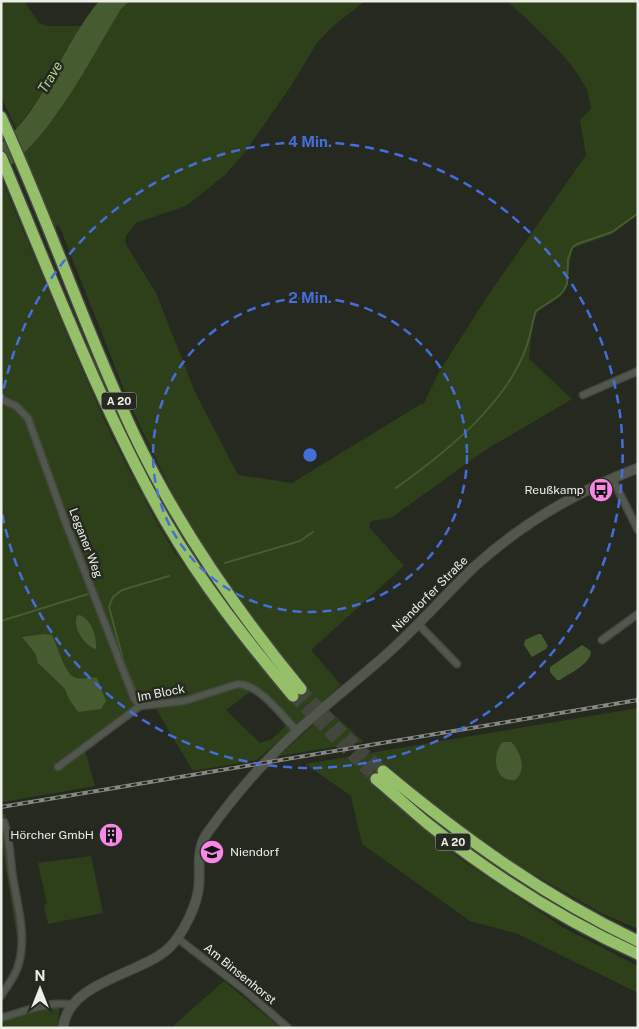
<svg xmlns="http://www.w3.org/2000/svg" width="639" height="1029" viewBox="0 0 639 1029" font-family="'Public Sans',sans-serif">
<rect width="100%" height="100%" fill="#252920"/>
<path fill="#2e4019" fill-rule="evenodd" d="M1,1H24L39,23L47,26H81L45,90L16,129L1,96Z
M130,1H365L332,27L317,43L291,86L245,152L225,175L186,206L136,223L126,236L125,241L127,246L156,293L195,392L238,475L292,483L421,404L423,405L439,372L487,297L586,155L580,120L591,109C590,103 589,96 587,90C573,59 532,24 507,1H638V215L612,234L573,248C563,285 578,289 537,311L532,326L529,359L572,399L487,449L391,518L371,521L369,527L404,566L311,650L341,685L257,760L193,771L156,709L147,707L129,710L84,747L95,786L3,802H1V178L79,363L112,437L157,523L173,550L231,630L289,701L307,685L231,593L175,498L130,405L59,225L46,228L18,161L54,118L121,9ZM258,686L291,721L272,739L260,743L226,710Z
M638,708V929L603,914L492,850L438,810L388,766L371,784L460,859L564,928L638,966V993L518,934L470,921L362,844L351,796L305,764Z
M329,710L364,742L279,756Z
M1,814H6L4,822L19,918V950L1,839Z
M91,856L103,913L48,924L44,905L47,904L38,863Z
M224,981L281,1028H171Z
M59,1006L58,1028H4L3,1023L6,1019Z"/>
<path fill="#475b30" d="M99,1H130L121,9C88,63 52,137 1,173V144C46,105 62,46 99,1Z
M80,615C92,620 97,637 96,649C85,646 72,627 77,616Z
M44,634L52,635C57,645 65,674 74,677C81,681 90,676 97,678L106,701L101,709L78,712L69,699L65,689L38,663L35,653L22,637Z
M538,634H541L548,646L546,649L532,657L524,645L525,640Z
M582,645L591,651C591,664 570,673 560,680H557L550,672V667Z
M503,742H511C520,751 528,770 515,780C494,783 491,754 503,742Z"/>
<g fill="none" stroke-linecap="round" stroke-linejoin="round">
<path stroke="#475b30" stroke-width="2" d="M396,488C445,453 508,403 527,345C531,334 532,322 536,311L560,295L564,290L567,284L568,259L572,248L577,244L612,232L637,214
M225,563L300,541L313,532
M1,621L88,594
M161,701L145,699L137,694L124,663L109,607L113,597L122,590L169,576"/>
<path stroke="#43473e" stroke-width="11" stroke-dasharray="11 5.5" stroke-linecap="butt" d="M301,689L339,729L383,771
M293,696L376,779"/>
<g stroke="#43473f" stroke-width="9">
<path id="minor" d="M583,395L638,371
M1,399L16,406L28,418L65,521L134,698L140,706
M612,478L638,530
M418,624L457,664
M602,640L638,614
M58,767L140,706L184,701L238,684C261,685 281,715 297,731
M177,938L246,991L288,1028
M1,996C7,986 15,977 18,966C28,935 16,902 12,871C10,854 10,838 4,822
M1,1018C23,1012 49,1000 72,1005"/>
</g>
<g stroke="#43473f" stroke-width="11">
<path id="secondary" d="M63,1028C68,981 140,975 169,948C183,934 198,904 199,884C200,866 196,848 208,832C234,796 263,762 296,732C326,704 358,680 388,653C418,626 445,595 474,567C522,523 578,491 638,468"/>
</g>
<g stroke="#43473f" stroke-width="14">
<path id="motorway" d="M1,117C49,221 85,330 134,434C178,527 236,610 301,689
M1,157C52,278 101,408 166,522C202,584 247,641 293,696
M383,771C462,837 545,897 638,941
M376,779C394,794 410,809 428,824C492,875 563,920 638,954"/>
</g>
<use href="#minor" stroke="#52574d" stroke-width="6"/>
<use href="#secondary" stroke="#52574d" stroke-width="9"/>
<use href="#motorway" stroke="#96bf69" stroke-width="11"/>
<g stroke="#858981" stroke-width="4">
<path id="rail" d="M1,807L638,700"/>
</g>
<use href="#rail" stroke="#252920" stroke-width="2" stroke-dasharray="5.5" stroke-linecap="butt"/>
</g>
<g fill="none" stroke="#466edb" stroke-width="2.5" stroke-dasharray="9 6">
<circle cx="310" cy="455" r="157"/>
<path d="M1 403A313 313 0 1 1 1 507"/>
</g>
<defs>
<g id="bus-disc" transform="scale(1.25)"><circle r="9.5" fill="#fa87e6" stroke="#252920"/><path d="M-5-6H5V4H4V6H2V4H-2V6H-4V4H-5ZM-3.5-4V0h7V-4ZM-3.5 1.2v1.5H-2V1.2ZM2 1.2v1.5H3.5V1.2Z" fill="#111"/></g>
<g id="building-disc" transform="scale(1.25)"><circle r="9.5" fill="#fa87e6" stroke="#252920"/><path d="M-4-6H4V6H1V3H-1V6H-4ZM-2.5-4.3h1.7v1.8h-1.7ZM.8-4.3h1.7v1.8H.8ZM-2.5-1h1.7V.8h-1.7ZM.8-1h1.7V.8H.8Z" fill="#111"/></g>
<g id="school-disc" transform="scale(1.25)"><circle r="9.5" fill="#fa87e6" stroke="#252920"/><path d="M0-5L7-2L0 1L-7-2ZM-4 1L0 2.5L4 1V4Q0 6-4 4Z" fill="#111"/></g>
</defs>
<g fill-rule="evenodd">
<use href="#bus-disc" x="601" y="490"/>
<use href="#building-disc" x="111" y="835"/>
<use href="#school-disc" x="212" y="852"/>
</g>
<g text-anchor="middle" stroke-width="5" stroke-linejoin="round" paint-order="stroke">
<g fill="#252920" stroke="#b0b4ac" stroke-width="1">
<rect x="101.5" y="392.5" width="35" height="17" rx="4"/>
<rect x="435.5" y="833.5" width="35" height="17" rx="4"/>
</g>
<g font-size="11" font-weight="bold" fill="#ebefe8">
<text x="119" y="405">A 20</text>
<text x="453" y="846">A 20</text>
</g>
<g font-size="12" fill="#ebefe8" stroke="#252920" text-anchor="end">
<text x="584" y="494">Reußkamp</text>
<text x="94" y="839">Hörcher GmbH</text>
<text x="230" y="856" text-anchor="start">Niendorf</text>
</g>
<g font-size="12" fill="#ebefe8" stroke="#252920">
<text transform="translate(86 543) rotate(69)" y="4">Leganer Weg</text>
<text transform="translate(430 594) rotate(-45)" y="4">Niendorfer Straße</text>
<text transform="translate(161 693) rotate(-11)" y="4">Im Block</text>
<text transform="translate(240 974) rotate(39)" y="4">Am Binsenhorst</text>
</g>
<g font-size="14" font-style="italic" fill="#b2d58f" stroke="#252920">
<text transform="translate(50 77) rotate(-59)" y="5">Trave</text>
</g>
</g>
<circle cx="310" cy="455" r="8" fill="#466edb" stroke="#252920" stroke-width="2.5"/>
<g font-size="15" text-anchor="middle" font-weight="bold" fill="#466edb" stroke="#252920" stroke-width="5" stroke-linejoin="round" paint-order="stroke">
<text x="310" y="147">4 Min.</text>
<text x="310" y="303">2 Min.</text>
</g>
<rect width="639" height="1029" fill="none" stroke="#ebefe8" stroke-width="5"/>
<g transform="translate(40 989)" stroke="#252920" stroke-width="4" paint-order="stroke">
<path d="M0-4L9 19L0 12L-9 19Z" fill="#ebefe8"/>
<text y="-8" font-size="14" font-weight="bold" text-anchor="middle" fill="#ebefe8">N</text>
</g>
</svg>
